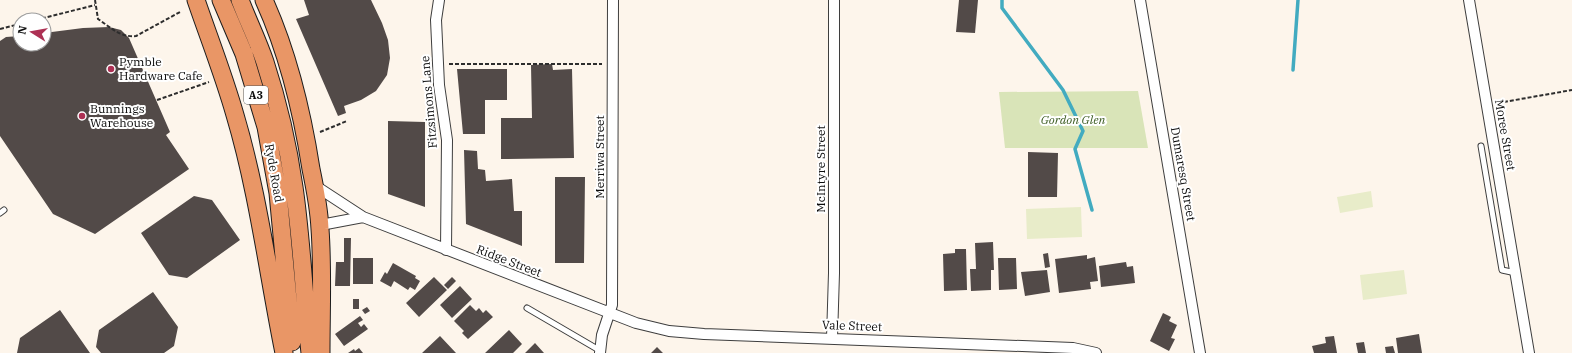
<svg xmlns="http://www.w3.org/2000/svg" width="1572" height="353" viewBox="0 0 1572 353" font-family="'IBM Plex Serif',serif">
<rect width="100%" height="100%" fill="#fdf5eb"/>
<path fill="#d9e4b8" d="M1138,91L1148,148H1005L999,92Z"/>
<path fill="#e8ecc9" d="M1371,191L1373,207L1340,213L1337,197Z
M1081,207L1082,237L1027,239L1026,209Z
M1404,270L1407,294L1363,300L1360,275Z"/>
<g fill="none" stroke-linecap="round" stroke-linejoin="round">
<path stroke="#42abc0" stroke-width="3.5" d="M1002,0V8L1063,90L1083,131L1075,149L1092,210
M1293,70L1298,0"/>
</g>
<path fill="#524a48" d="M304,0H371L382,23L388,40L390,58L387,75L376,91L361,100L344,106L346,113L338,116L296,19L309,15Z
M959,0H978L975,33L956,32Z
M109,27L121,30L129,38L170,132L166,135L189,169L95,234L53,214L0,136V41L6,37L20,36V44H44V33L83,28Z
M552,64L553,70L572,69L574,158L501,159V118H532L531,65Z
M457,69H507V100H485V134H463Z
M388,121L425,122V207L388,194Z
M464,150L477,151L478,169L485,170L486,181L512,179L514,211H522V246L466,224Z
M1028,152L1058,153L1057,197H1028Z
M555,177H585L584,263H555Z
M194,196L212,200L240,240L187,278L169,275L141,233Z
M344,238H351L350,286H335L336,262H344Z
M993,242L994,270H991V290L971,291L970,269H976L975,243Z
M955,249H966L967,290L944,291L943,254L955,253Z
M1048,253L1050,267L1045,268L1043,254Z
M1087,255V259L1095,257L1098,281L1090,282L1091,289L1059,293L1055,259Z
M353,258H373V284H353Z
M998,258H1016L1017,289L999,290Z
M1126,262L1127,267L1133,266L1135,283L1101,287L1099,266Z
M393,263L416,276L415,278L420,281L415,290L410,287L408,290L394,281L391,287L380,281L385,272L387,274Z
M1047,270L1050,292L1025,296L1021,272Z
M434,277L447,290L419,317L406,303Z
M452,277L456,281L448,289L444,285Z
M460,286L472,299L452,318L440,305Z
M153,292L178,327L174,346L164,353H101L96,347L99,330Z
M353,299H359V309H353Z
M470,305L476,311L479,308L483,313L486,310L493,317L468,339L462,333L464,331L454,321Z
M367,307L370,311L365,314L362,310Z
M60,310L90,353H17L20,338Z
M1163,313L1171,317L1169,321L1177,325L1171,338L1175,339L1169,351L1150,341Z
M360,316L363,320L358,323L361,327L364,324L368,329L344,346L335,334Z
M509,330L522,344L513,353H485Z
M1419,334L1422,353H1398L1396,338Z
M440,336L456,353H422Z
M1334,336L1337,353H1314L1312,346L1326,343L1325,337Z
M1364,342L1366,353H1358L1356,343Z
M535,343L544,353H525Z
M1393,346L1395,353H1386L1385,347Z
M657,347L663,353H651Z
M359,348L363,353H348L354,349L355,351Z"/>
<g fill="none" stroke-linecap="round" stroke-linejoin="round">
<g stroke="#3e3e3e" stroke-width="7">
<path id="service" d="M1481,146L1502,270L1516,273
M0,213L4,210
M527,308L599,350"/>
</g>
<g stroke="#3e3e3e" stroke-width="12">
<path id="minor" d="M439,0L436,20L439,85L447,140L446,250
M1140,0L1200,353
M1469,0L1529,353
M314,185L363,217L636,323L669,331L704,334L1073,348L1096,353
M320,228L326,224L363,217
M832,338L834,273V0
M600,353L602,335L612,305L613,0"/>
</g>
<g stroke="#1c1c1c" stroke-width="19">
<path id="trunk" d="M196,0C209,38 224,76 235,115C258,192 268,274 284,353
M221,0L244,54L266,127L278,193L292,342
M240,0C248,21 258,41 265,62C278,102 288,145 294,187C302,242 304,298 310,353
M264,0C288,53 302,111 311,169C315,188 319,209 320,229C323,270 321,312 321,353"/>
</g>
<path stroke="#2d2d2d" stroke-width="2" stroke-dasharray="4 2" stroke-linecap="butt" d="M95,0L98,19C110,27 121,38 136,36L180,12
M36,20L95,5
M0,29L20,24
M449,64H602
M157,100L209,82
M1498,103L1572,90
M320,132L347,121"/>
<use href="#service" stroke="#fff" stroke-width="5"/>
<use href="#minor" stroke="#fff" stroke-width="10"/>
<use href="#trunk" stroke="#e99666" stroke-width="17"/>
</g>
<g fill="#ad3154" stroke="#fff" stroke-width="1.5">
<circle cx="111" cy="69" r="4"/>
<circle cx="82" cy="116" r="4"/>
</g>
<g text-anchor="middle" stroke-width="4" stroke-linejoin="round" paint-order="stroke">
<rect fill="#fff" stroke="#545454" stroke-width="1" x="244" y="86" width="24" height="18" rx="3"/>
<g font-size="11" font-weight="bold" fill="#0b0b0b">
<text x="256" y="99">A3</text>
</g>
<g font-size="12" fill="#0b0b0b" stroke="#fff" text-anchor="start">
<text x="119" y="66">Pymble<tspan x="119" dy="14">Hardware Cafe</tspan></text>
<text x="90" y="113">Bunnings<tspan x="90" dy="14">Warehouse</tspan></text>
</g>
<g font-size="12" fill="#0b0b0b" stroke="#fff">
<text transform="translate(429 102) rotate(-95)" y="4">Fitzsimons Lane</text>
<text transform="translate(1505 135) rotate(80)" y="4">Moree Street</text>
<text transform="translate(600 157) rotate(-90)" y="4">Merriwa Street</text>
<text transform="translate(821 169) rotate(-90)" y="4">McIntyre Street</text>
<text transform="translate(274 173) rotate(80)" y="4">Ryde Road</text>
<text transform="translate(1183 174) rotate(80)" y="4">Dumaresq Street</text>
<text transform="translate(509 261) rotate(21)" y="4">Ridge Street</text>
<text transform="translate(852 326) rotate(2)" y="4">Vale Street</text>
</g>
<g font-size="12" font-style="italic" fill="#3c5c22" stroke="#fff">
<text x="1073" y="124">Gordon Glen</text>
</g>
</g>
<g transform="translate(32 32) rotate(281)"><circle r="19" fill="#ffffff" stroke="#9d9d9d"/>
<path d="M0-3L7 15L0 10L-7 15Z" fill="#ad3154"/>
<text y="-6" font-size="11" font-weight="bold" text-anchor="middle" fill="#0b0b0b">N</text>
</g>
</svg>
